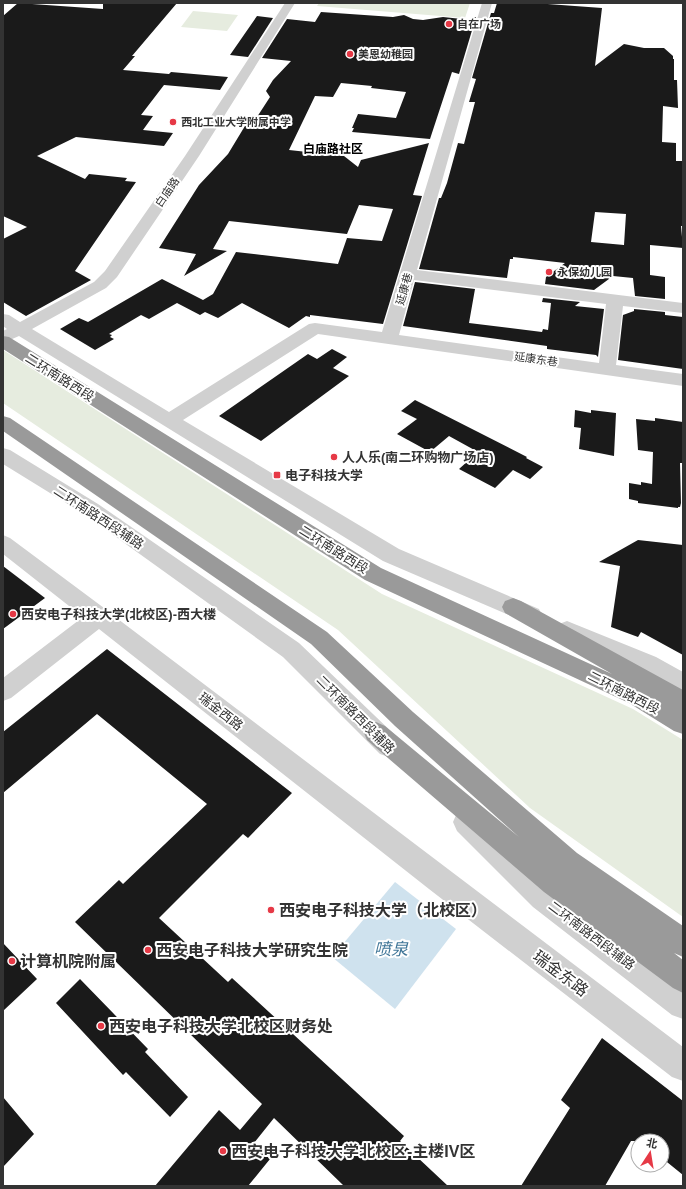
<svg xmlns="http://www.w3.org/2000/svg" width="686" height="1189" viewBox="0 0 686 1189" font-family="Arial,'Noto Sans SC',sans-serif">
<rect width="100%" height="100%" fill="#fff"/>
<path fill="#e6ecdf" d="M319,3H470L465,18L317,6Z
M193,11L238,15L227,31L181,27Z
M3,350L382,594L633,709L683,740V917L530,808L338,630L3,403Z"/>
<path fill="#cfe2ee" d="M395,882L456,929L395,1009L332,957Z"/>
<path fill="#1a1a1a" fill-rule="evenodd" d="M18,3L103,9V3H177L132,56H135L123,70L169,74L171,72L228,77L220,90L164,85L141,115L153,116L143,130L173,133L164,146L76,137L37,156L85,179L89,174L127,178L125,181L136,182L75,271L91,280L26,316L3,302V239L27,227L3,216V16Z
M497,3H534L602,8L595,66L624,44L644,48H664L673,56V59H674V80H677L678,108L663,106L662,142L676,143V161H683V226H681L683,248L650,245V275L665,277V299L635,296L633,278L613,276L594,290L545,284L546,277L565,263L513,257V259H510L507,278L419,269L439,198H441L447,183L458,143L464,144L475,102H469L476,79L472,78L491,13H494ZM595,212L626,214L624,245L591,242Z
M321,12L393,17L404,15L413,19L423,20L443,17L462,19L465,20L476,17L459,74L452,72L430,139L352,132L354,128H352L358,114L396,118L406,92L371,88L372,86L341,83L333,97L315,96L289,150L344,156L358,167L361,160L429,143L413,195L422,196L383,324L310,315V317L306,316L289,328L242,303L218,318L205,312L200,315L177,303L149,319L141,315L109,334L112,335L110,337L114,339L95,350L60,329L79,318L88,322L162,279L203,300L213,294L236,252L338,264L347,238L382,241L393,209L359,205L347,234L229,221L213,249L227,251L184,276L196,254L159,248L199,185L228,154L251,116L257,117L270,97L266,91L273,80L291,61L262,58L287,19L315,22Z
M257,16L273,18L248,57L230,55Z
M415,282L475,289L469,323L542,332L543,329L548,330L551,303L542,302L543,298L580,302L575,306L604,309L598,357L596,355L547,349V346L403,326Z
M634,309L665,312V315L683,317V369L618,360L623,315L634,311Z
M332,349L347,357L333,368L349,376L261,441L219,416L308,354L317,359Z
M415,400L527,457L526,458L543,467L530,479L513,470L495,488L459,469L478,452L449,436L430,452L397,434L417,419L401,411Z
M575,410L591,413V410L616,413L614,456L579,449L581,428L574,427Z
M655,418L683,422V463H680L681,503L680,507H678V508L638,503V501L629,499V483L641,485V482L652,484L653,452L638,450L636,419L655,421Z
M638,540L683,545V655L641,632L638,637L611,627L620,566L599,562Z
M3,566L45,598L3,629Z
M107,649L292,793L248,838L243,834L159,918L228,982L232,978L404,1136L400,1141L448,1186H344L274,1118L254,1143L270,1159L248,1186H155L219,1110L240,1130L262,1104L75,922L119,880L123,884L207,804L97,714L3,793V732Z
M3,943L37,979L3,1011Z
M80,979L148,1049L145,1052L188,1097L170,1117L126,1072L123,1075L56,1003Z
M602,1038L683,1101V1175L662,1158V1141H631L605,1186H521L570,1108L561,1100Z
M3,1097L34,1134L3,1167Z"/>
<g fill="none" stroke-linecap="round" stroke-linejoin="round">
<path fill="#d0d0d0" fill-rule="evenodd" d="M285,3H295L199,156L117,277L106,288L32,329L169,412L309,324L315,323L382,332L482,3H492L417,270L683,303V313L623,306L616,365L683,374V386L318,334L183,420L399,549L539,609L542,615L539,621L531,624L523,621L383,561L19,336L3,343V331L7,329L3,326V314L9,315L20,322L94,282L105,271L185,156ZM414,280L606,304L599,363L399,335Z
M3,448L10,450L98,504L299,643L398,738L401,746L398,754L389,757L380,754L283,657L84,514L3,464Z
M3,535L10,538L104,608L108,610L110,613L683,1047V1081L672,1077L429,889L99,629L11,698L3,701V678L83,617L3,554Z
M567,621L656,657L683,672V694L675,691L640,671L559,636L556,630L559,624Z
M466,810L475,813L553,889L683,986V1019L672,1015L533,907L457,831L453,822L457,813Z"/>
<path fill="#9a9a9a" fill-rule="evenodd" d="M3,336L9,337L381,568L612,674L505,613L502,607L505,601L513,598L521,601L683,690V734L674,731L629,703L365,580L3,349Z
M3,416L10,418L327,632L413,712L577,853L683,926V957L674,953L683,960V993L673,988L544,892L367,740L364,733L367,726L376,722L385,726L519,837L395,726L311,644L3,431Z"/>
</g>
<g fill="#e63946" stroke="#fff" stroke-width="1.5">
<circle cx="449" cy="24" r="4"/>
<circle cx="350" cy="54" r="4"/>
<circle cx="173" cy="122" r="4"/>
<circle cx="549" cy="272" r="4"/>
<circle cx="334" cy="457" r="4"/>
<rect x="273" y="471" width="8" height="8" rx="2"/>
<circle cx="13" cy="614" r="4"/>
<circle cx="271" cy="910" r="4"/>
<circle cx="148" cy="950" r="4"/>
<circle cx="12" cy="961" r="4"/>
<circle cx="101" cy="1026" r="4"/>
<circle cx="223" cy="1151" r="4"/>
</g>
<g text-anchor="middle" stroke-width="4" stroke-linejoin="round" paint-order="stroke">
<g font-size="11" font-weight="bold" fill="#333" stroke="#fff" text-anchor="start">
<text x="457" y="28">自在广场</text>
<text x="358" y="58">美恩幼稚园</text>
<text x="181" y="126">西北工业大学附属中学</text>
<text x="557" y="276">永保幼儿园</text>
</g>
<g font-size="11" fill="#333" stroke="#fff">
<text transform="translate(167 192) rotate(-56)" y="4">白庙路</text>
<text transform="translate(404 289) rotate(-74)" y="4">延康巷</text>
<text transform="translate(536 359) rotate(8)" y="4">延康东巷</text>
</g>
<g font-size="12" font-weight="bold" fill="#000" stroke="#fff">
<text x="333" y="153">白庙路社区</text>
</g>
<g font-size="13" fill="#333" stroke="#fff">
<text transform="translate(60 377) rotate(32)" y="5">二环南路西段</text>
<text transform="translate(99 517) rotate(33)" y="5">二环南路西段辅路</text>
<text transform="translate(334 549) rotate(32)" y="5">二环南路西段</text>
<text transform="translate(624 692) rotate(27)" y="5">二环南路西段</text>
<text transform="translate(221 711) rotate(38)" y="5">瑞金西路</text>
<text transform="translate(356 714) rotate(45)" y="5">二环南路西段辅路</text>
<text transform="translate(592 935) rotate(37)" y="5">二环南路西段辅路</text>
</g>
<g font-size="13" font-weight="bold" fill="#333" stroke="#fff" text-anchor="start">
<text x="342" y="462">人人乐(南二环购物广场店)</text>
<text x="285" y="480">电子科技大学</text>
<text x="21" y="619">西安电子科技大学(北校区)-西大楼</text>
</g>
<g font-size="16" font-weight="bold" fill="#333" stroke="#fff" text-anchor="start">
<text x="279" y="916">西安电子科技大学（北校区）</text>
<text x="156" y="956">西安电子科技大学研究生院</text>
<text x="20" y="967">计算机院附属</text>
<text x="109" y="1032">西安电子科技大学北校区财务处</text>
<text x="231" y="1157">西安电子科技大学北校区-主楼IV区</text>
</g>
<g font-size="16" fill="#333" stroke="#fff">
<text transform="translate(561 973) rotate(37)" y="6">瑞金东路</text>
</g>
<g font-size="17" font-style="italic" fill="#3f7597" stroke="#fff">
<text x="391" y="955">喷泉</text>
</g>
</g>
<rect width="686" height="1189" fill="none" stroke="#333333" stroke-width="8"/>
<g transform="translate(650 1153) rotate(12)"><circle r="19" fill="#ffffff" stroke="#adadad"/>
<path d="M0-3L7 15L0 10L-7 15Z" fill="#e63946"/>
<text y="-6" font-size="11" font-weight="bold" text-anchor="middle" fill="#333333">北</text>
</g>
</svg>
